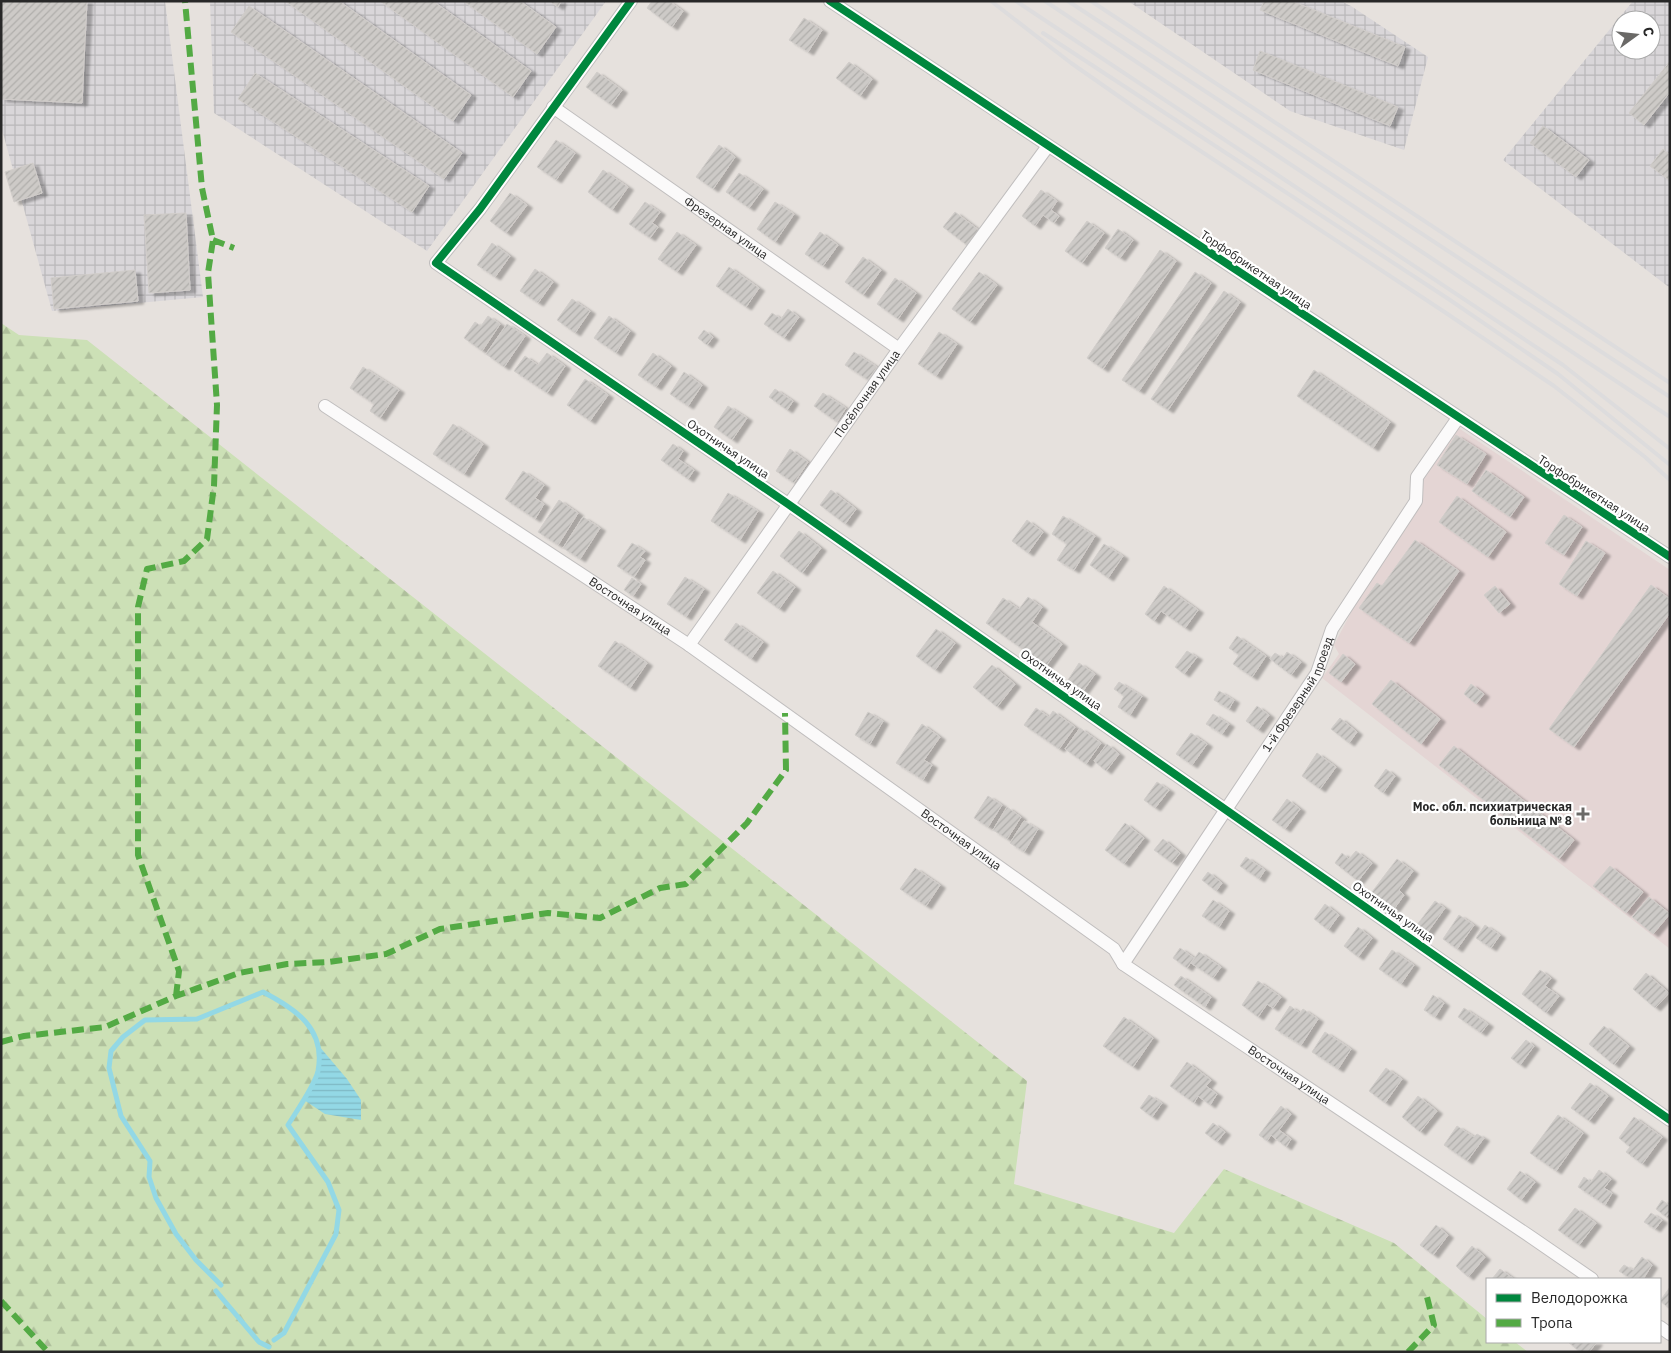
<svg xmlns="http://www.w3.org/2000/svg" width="1671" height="1353" viewBox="0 0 1671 1353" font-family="'IBM Plex Sans',sans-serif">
<defs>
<pattern id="industrial-grid" width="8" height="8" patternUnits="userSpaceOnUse" patternTransform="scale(1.25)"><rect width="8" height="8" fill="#d9d6d9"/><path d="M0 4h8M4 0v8" fill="none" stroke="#bab8ba"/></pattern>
<pattern id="forest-firs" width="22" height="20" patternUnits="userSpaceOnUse" patternTransform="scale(1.25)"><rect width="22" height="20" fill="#cce0b6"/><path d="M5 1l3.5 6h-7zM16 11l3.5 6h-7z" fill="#afc09c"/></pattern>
<pattern id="water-rules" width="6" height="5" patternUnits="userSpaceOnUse" patternTransform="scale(1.25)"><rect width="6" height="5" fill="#93d8e5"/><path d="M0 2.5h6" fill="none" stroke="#7fb9c4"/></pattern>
<pattern id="building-hatch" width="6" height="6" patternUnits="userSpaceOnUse" patternTransform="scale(1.25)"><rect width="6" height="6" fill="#cdcac7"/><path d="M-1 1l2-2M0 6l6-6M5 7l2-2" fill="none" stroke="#b0aeab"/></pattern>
<filter id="shadow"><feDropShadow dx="5.5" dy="3" stdDeviation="1" flood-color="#0004"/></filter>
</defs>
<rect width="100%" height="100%" fill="#e6e1dd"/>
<path fill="url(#industrial-grid)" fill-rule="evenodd" d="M1,1H165L203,297L52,311L1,126Z
M210,1H606L427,251L214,113Z
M1128,1H1341L1351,6L1428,57L1404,150L1290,111Z
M1633,1H1670V288L1503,160ZM1621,20H1651V50H1621Z"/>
<path fill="#e4d5d4" d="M1457,427L1670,570V949L1322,678L1339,654L1334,645L1421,479Z"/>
<path fill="url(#forest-firs)" d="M1,323L19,335L87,340L1027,1081L1014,1184L1174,1233L1224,1169L1394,1243L1487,1319V1342H1515L1528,1352H1Z"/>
<path fill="url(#water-rules)" d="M319,1046L347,1079L361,1100V1120L325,1114L304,1100L318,1072Z"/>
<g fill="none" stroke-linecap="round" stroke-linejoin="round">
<path stroke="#93d8e5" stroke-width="5" d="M221,1285L196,1260L176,1234L156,1198L149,1177L150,1161L121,1116L109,1068L111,1051L123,1037L145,1020L197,1019L263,992C296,1009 326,1029 318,1071C315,1085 296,1112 288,1125L328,1182L339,1210L336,1234L284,1333L274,1340
M216,1291L259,1342L269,1347"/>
</g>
<path fill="url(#building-hatch)" stroke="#d1cdca" filter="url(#shadow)" d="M1,1H87L82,103L1,99Z
M285,1H339L471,95L453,121Z
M380,1H433L531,71L513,97Z
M463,1H520L556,27L537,54Z
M549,1H561L558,7Z
M652,1H669L683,11L672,27L647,8Z
M1264,1H1292L1405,47L1398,66L1260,10Z
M249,6L462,153L444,179L231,32Z
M804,18L822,30L808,52L789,40Z
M1260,51L1398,107L1390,126L1253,70Z
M1670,61V92L1644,125L1629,113Z
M849,62L872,79L860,96L836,78Z
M597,72L622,90L611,105L586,87Z
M255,73L429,186L412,212L238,99Z
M1543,126L1589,160L1576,177L1530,143Z
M556,140L575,153L556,180L537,167Z
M719,145L735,157L713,189L696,177Z
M1663,149L1670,155V181L1650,166Z
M33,163L42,193L14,202L5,172Z
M603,170L628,187L612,210L588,192Z
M739,173L763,189L749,208L726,192Z
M1041,190L1057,201L1051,210L1059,216L1054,223L1043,215L1035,226L1022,216Z
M510,193L527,205L506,233L490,221Z
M645,202L660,212L652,223L658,227L650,238L629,224Z
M775,202L794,214L775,242L757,229Z
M955,212L980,231L968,246L943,227Z
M186,213L190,290L149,293L144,215Z
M1087,221L1104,233L1082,263L1065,251Z
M1118,229L1133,240L1120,258L1105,248Z
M677,232L696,245L677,272L658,259Z
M820,232L838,245L823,266L805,254Z
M492,243L510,256L495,277L477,265Z
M1160,250L1176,261L1103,369L1087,358Z
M863,257L881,270L863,295L845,282Z
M729,267L759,288L746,307L716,286Z
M535,269L553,282L538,303L520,291Z
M135,270L138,301L54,309L51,278Z
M979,272L997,285L970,322L952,309Z
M1195,272L1211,283L1139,391L1122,380Z
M895,278L916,293L898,319L877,304Z
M1224,291L1240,302L1168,410L1151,399Z
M572,299L590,311L575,333L557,320Z
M788,309L799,317L784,338L764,324L772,313L781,319Z
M488,316L500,324L482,351L464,338L475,322L481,326Z
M609,316L630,331L616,353L594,338Z
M507,324L525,336L504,367L486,354Z
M704,330L713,337L707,345L698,338Z
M939,332L957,344L936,376L918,364Z
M854,352L877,367L868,380L845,365Z
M547,353L565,366L547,393L514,371L525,356L538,365Z
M653,353L671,366L656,387L638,375Z
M363,367L399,390L380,418L370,411L374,404L350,388Z
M1314,370L1390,422L1373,448L1297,396Z
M684,372L702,385L688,406L670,394Z
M585,379L608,395L590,421L567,405Z
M775,389L793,401L787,410L769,397Z
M823,393L846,408L837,422L814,406Z
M728,406L747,418L732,440L714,427Z
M453,424L483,444L464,474L433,454Z
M1456,435L1486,454L1467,484L1437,465Z
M673,444L683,451L678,459L694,470L688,479L661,460Z
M790,449L808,462L794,483L776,471Z
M1486,470L1524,497L1510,517L1472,491Z
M523,471L544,485L535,498L544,504L535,519L505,499Z
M831,490L856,509L845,524L820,505Z
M728,493L758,511L740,540L711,521Z
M1457,496L1506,532L1488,557L1439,522Z
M559,500L578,513L558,545L538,532Z
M1564,515L1582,527L1564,555L1545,543Z
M1063,516L1095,536L1074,570L1057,560L1067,544L1052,534Z
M583,517L600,528L580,559L563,548Z
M1027,520L1043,532L1028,553L1012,541Z
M799,531L821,548L802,573L780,556Z
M1415,540L1459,571L1409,643L1359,608L1377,583L1382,586Z
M1586,541L1605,553L1577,596L1559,584Z
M632,543L645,551L640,557L645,560L634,577L617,566Z
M1104,544L1123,556L1108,578L1090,565Z
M773,571L795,587L779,609L757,593Z
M685,577L704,589L686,617L667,604Z
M632,578L641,584L633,596L624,590Z
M1651,585L1670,599V613L1574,747L1549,729Z
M1164,586L1198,610L1185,628L1161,611L1154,621L1145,614Z
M1495,586L1510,604L1499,613L1484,595Z
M1028,597L1042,607L1032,622L1062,644L1046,666L986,623L1003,598L1019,609Z
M736,623L763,642L751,659L724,640Z
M936,629L955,643L935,670L916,656Z
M1237,636L1266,656L1252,677L1233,664L1239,655L1229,648Z
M615,641L647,663L630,688L598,666Z
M1187,651L1197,657L1184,674L1175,667Z
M1287,652L1301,662L1291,675L1270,659L1275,653L1283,658Z
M1343,654L1355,664L1341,682L1329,673Z
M1079,663L1095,674L1083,691L1068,680Z
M992,665L1015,684L997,707L973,687Z
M1391,680L1440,719L1421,744L1372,704Z
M1119,682L1142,696L1130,715L1118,707L1124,696L1114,689Z
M1471,684L1484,694L1476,704L1464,694Z
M1219,691L1234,700L1229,709L1214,700Z
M1257,706L1269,715L1258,730L1246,721Z
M1036,708L1049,717L1053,711L1075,727L1059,749L1024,725Z
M868,712L883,721L870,744L855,735Z
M1213,714L1229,724L1222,734L1206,724Z
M1340,718L1357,732L1349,743L1331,729Z
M922,724L940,737L924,760L932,765L923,780L896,763Z
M1080,728L1101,743L1086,764L1065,749Z
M1191,733L1207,744L1192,765L1176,754Z
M1107,744L1119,754L1106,771L1094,761Z
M1454,746L1574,840L1559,859L1439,765Z
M1317,753L1336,767L1320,789L1302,776Z
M1386,769L1395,776L1383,793L1374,786Z
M1157,782L1169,790L1155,808L1144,800Z
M988,796L1002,805L988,827L974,818Z
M1287,799L1300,809L1285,829L1272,820Z
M1007,807L1021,817L1007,839L993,830Z
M1024,821L1038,829L1024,852L1010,843Z
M1125,823L1144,838L1124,864L1105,850Z
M1163,839L1180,853L1172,863L1154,850Z
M1356,851L1372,863L1358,881L1335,863L1342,853L1349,859Z
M1246,857L1265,870L1259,879L1240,866Z
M1397,859L1413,871L1399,890L1404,895L1394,909L1372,892Z
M1610,866L1643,892L1626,913L1593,886Z
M915,868L940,885L926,906L900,889Z
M1208,872L1222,883L1216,891L1202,880Z
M1649,897L1670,914L1653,934L1632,917Z
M1213,900L1229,911L1219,927L1202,916Z
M1435,901L1445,908L1427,933L1417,925Z
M1325,904L1339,915L1328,930L1314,919Z
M1459,915L1474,925L1457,949L1443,939Z
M1485,925L1500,935L1491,948L1476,938Z
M1358,927L1372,938L1358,957L1344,946Z
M1180,948L1194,958L1187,968L1173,958Z
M1392,950L1414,965L1401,984L1379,969Z
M1199,952L1221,967L1213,978L1191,963Z
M1540,970L1551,978L1545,986L1559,996L1546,1013L1522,994Z
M1646,973L1669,993L1655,1008L1633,989Z
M1181,976L1211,997L1205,1007L1174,985Z
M1258,981L1281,997L1273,1008L1267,1004L1258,1017L1242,1005Z
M1433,995L1444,1003L1435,1017L1424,1010Z
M1290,1006L1300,1013L1303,1009L1318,1019L1301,1045L1275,1029Z
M1464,1008L1488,1024L1481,1033L1458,1017Z
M1124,1017L1153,1038L1133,1067L1103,1046Z
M1604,1026L1629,1046L1614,1065L1589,1044Z
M1325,1032L1351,1049L1338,1069L1312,1052Z
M1526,1040L1534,1046L1520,1065L1511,1058Z
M1187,1062L1211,1080L1206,1086L1217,1094L1210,1105L1198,1096L1194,1103L1170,1086Z
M1386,1068L1402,1079L1385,1103L1369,1091Z
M1590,1083L1608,1096L1589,1121L1571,1108Z
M1149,1095L1162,1103L1152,1117L1140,1108Z
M1418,1096L1437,1111L1420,1132L1402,1117Z
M1281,1106L1291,1114L1279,1130L1291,1139L1286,1147L1271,1135L1267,1141L1259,1135Z
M1558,1115L1583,1133L1556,1171L1530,1153Z
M1634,1117L1662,1137L1642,1164L1626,1152L1630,1147L1619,1138Z
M1213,1123L1225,1132L1217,1142L1205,1133Z
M1457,1126L1474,1137L1477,1134L1484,1138L1467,1161L1444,1145Z
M1599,1170L1611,1179L1604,1188L1612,1193L1605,1205L1578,1187L1584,1177L1591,1182Z
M1520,1171L1535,1182L1521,1200L1507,1189Z
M1662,1200L1670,1206V1212L1666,1217L1656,1209Z
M1575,1208L1596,1223L1579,1245L1558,1230Z
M1651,1213L1662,1220L1655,1229L1644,1222Z
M1436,1225L1448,1235L1433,1255L1420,1245Z
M1472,1246L1485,1257L1468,1277L1456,1266Z
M1642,1257L1652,1265L1643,1279H1631L1619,1271L1624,1265L1633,1270Z
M1500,1269L1514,1279H1492Z
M1670,1287V1309L1660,1301Z
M1568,1342H1597L1589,1352H1580Z"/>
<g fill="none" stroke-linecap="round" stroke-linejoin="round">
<g stroke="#c0bebe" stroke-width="14">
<g id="street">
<path d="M631,1L480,209L436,263L788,504L1670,1120"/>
<path d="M830,1L1670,557"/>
<path id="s1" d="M553,107L899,349"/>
<path id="s2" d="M325,406L689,645L1114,949L1123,964L1531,1237L1592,1279"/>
<path id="s3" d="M689,645L899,349L1048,146"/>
<path id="s4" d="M1123,964L1317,673L1332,629L1416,501L1417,477L1458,418"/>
<path d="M1660,1327L1670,1334"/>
</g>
</g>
<use href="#street" stroke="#fbfafa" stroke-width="12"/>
<path stroke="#dddcdd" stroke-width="4" d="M991,1L1071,63L1137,109L1446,313L1554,386L1645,457L1670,480
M1016,1L1563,365L1670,449
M1045,1L1670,417
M1068,1L1670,397
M1091,1L1670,383
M1043,33L1450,300L1558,374L1670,465"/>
<path stroke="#53aa44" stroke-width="6" stroke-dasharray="12 6" stroke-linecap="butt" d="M213,240L234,248
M176,996L179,971L138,855V607L147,569L184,561L207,539L214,486L217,405L208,273L213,240L202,188L185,1
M1,1042L24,1036L105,1027L176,996L239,973L287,964L329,962L386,954L440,929L548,913L600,918L660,888L686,884L747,823L786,770L785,713
M1,1301L48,1352
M1408,1352L1434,1325L1426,1293"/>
<g stroke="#fff" stroke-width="11">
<path id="cycleway" d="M631,1L480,209L436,263L788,504L1670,1120
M830,1L1670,557"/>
</g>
<use href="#cycleway" stroke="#00873e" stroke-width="8"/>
</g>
<path fill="#6a6967" stroke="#fff" stroke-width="2" d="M1580.5 806.5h5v5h5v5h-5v5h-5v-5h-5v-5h5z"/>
<g text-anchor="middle" stroke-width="4.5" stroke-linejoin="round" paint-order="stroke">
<g font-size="12" fill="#282828" stroke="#fff">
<text dy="4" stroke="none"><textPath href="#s1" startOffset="211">Фрезерная улица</textPath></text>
<text transform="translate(1256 270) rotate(34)" y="4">Торфобрикетная улица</text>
<text dy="4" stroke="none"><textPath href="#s3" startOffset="308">Посёлочная улица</textPath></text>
<text transform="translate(728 449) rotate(34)" y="4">Охотничья улица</text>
<text transform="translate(1594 494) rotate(33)" y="4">Торфобрикетная улица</text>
<text dy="4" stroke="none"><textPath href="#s2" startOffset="365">Восточная улица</textPath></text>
<text transform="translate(1061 680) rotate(35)" y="4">Охотничья улица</text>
<text dy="4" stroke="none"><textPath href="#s4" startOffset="322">1-й Фрезерный проезд</textPath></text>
<text dy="4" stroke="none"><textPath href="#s2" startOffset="770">Восточная улица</textPath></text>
<text transform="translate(1393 912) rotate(35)" y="4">Охотничья улица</text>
<text dy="4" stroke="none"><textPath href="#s2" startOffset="1175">Восточная улица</textPath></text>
</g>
<g font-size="12" font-weight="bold" fill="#282828" stroke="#fff" text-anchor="end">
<text x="1572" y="811">Мос. обл. психиатрическая<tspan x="1572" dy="14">больница № 8</tspan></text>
</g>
</g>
<rect width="1671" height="1353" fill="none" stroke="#282828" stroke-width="5"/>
<rect x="1486" y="1278" width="175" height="65" fill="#ffffff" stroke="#a9a9a9"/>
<rect x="1496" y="1294" width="25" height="8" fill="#00873e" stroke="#a9a9a9"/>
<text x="1531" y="1303" font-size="15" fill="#282828">Велодорожка</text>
<rect x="1496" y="1319" width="25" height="8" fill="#53aa44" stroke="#a9a9a9"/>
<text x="1531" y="1328" font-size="15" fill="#282828">Тропа</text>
<g transform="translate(1636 35) rotate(75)"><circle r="24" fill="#ffffff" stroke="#a9a9a9"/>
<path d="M0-4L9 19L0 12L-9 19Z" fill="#6a6967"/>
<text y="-8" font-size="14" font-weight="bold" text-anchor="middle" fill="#282828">С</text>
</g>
</svg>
